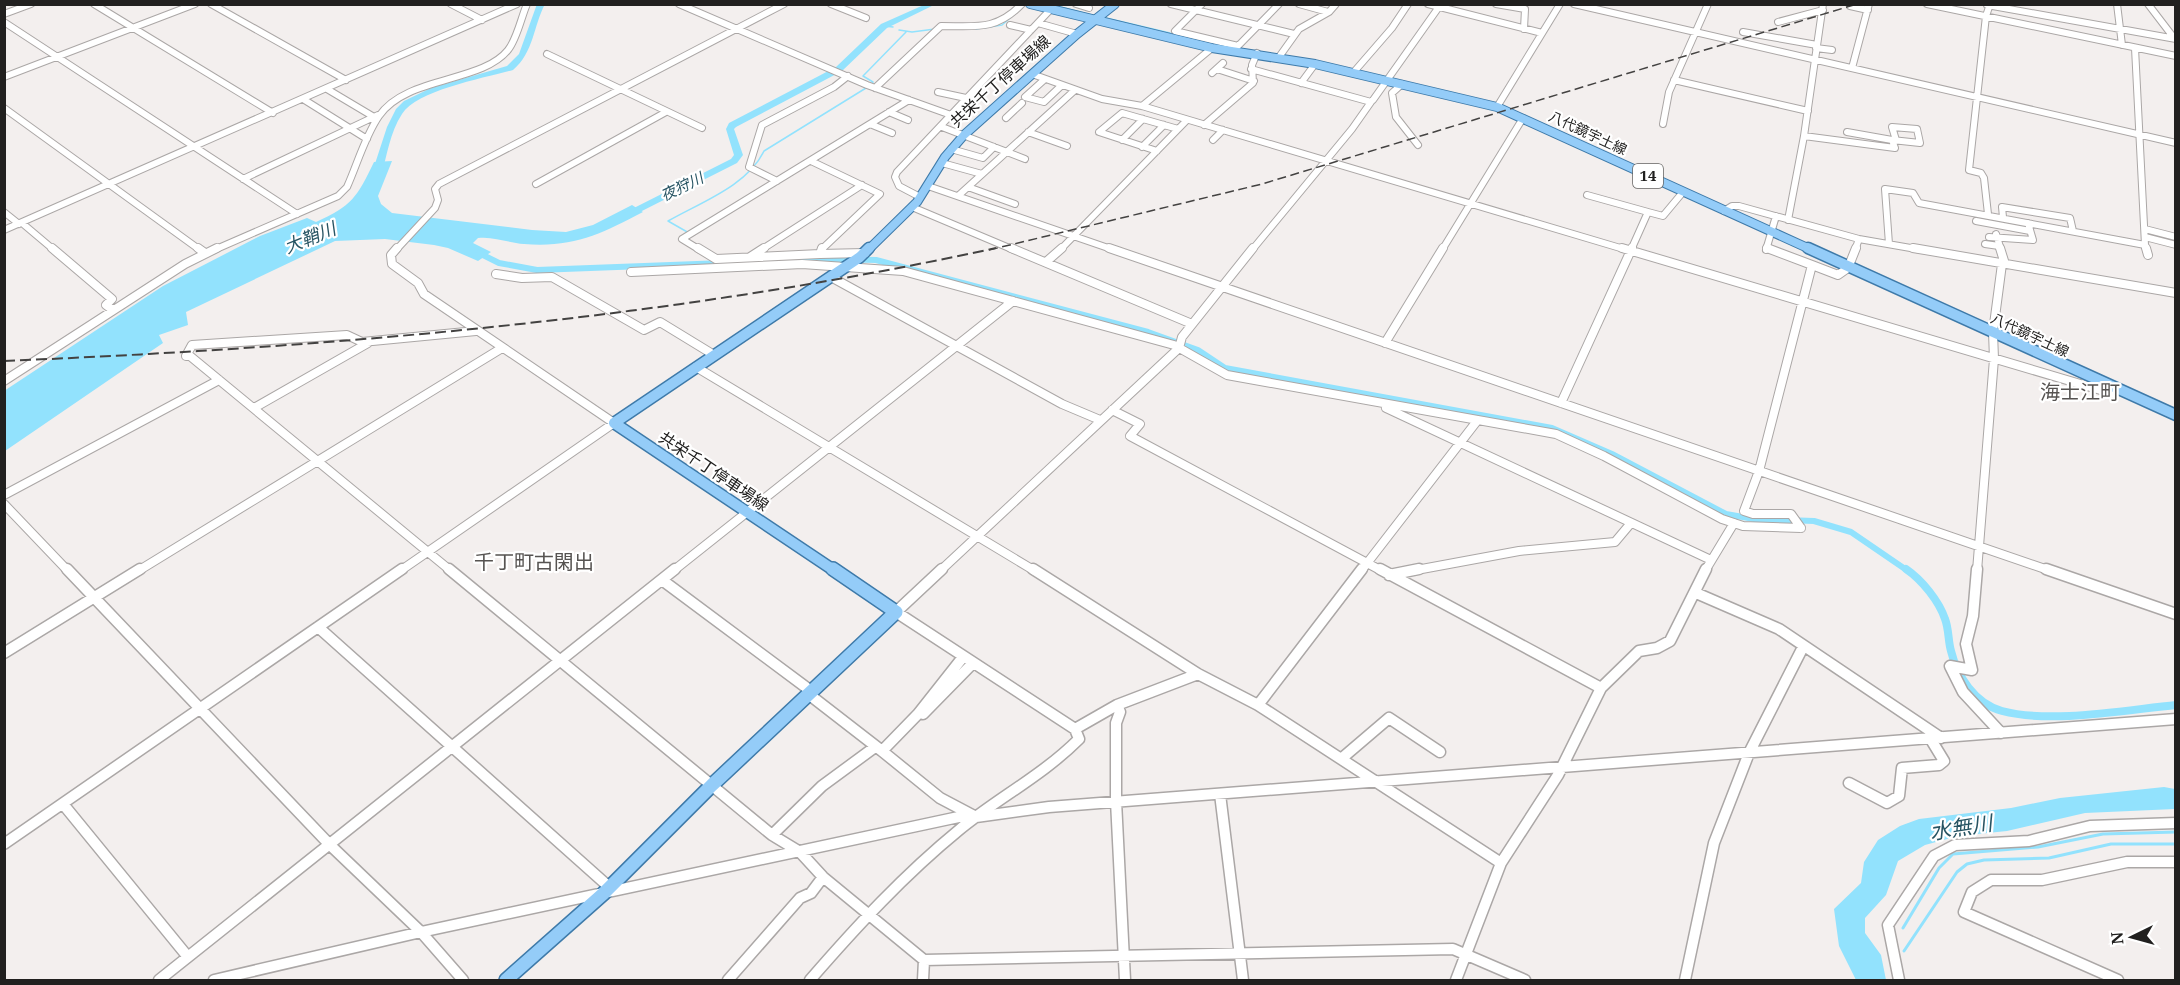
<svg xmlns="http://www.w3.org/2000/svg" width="2180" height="985" viewBox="0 0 2180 985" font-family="'Noto Serif','Noto Sans JP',serif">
<rect width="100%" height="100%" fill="#f3efee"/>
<path fill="#92e2fd" d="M392,161L378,196L381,204L392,213L532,230L566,232L593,225L632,205L643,212C601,234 573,248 524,244C509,243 493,236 478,238L473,243L491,252L478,261L448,248L434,245L385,239L335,241L186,312L188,325L159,335L163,343L5,451L4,391L163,286L260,236L307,218L316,222C352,206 357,197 374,162Z
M2164,787L2175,789V809L2085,813L2007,831L1958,836L1925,845L1898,861L1886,895L1865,918V933L1881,955L1886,980H1856L1839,946L1834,909L1861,883L1864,862L1878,840L1900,826L1919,819L2011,808L2060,798Z"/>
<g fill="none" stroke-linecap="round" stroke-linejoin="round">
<path stroke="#92e2fd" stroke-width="1.5" d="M1049,4L1096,16
M1102,17L1170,33
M884,26L893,27
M976,29L1002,25L1026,4
M899,30L912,32L935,29
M871,85L873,82L863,76L906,32
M689,233L668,221C701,202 747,186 764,151L866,88"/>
<path stroke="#92e2fd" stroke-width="3" d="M1903,928L1939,868L1953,854L2038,847L2103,834L2176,832
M1904,951L1957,872L1967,864L1984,860L2049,858L2111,844H2176"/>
<path stroke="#92e2fd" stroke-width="6" d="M479,253L499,263L537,270L835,259L876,260L1148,332L1198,350L1225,368L1552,428L1612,454L1726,514L1754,519L1814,521L1851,532L1908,571"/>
<path stroke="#92e2fd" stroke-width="8" d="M1906,569C1922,580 1939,601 1945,619C1949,629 1948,641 1951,651C1957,676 1975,704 2002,711C2051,724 2125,710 2176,705"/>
<path fill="#92e2fd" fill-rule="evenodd" d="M537,4H545C533,27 534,52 513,70C485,78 417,90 402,114C390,132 387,156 381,176L379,178H373L371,176L387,127L396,109L404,101L431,88L507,66L519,54Z
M926,4H936L887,28L842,71L736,127L734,129L743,155L737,163L630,217H624V213L731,159L734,155L726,129L729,123L836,67L881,24Z"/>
<g stroke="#aba7a6" stroke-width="8">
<path id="minor-far2" d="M94,4L273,113
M211,4L346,80
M451,4L482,20
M679,4L867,85L951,115
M831,4L866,18
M1076,4L1089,8
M1171,4L1294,34
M1202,4L1175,31L1238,46
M1299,4L1328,12
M1428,4L1542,33
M1496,4L1525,9L1524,29
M1574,4L2176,143
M1927,4L2176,56
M2117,4L2122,45
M2148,4L2174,38
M1987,5L2176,39
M1850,6L1868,10
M4,14L31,4
M4,22L297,214
M1778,22L1823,10
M1038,23L1077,34
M1010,25L1031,30
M1743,32L1817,45
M1238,46L1279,4
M1816,48L1832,50
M547,54L702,128
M1279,57L1299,29L1329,12L1336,4
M1852,68L1869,4
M1217,69L1254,81
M1251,69L1371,102L1352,129L1252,250
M1212,73L1223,63
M1353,73L1392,28L1408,4
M1032,74L1102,99L1142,106L1627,250
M4,77L195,4
M1045,79L1025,97L1044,102L1062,85
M1674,80L1808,111
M1301,83L1315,64
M1402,84L1392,93L1396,117L1418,145
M875,88L941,26C976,26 996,31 1022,4
M327,89L374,117
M938,92L966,98
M303,99L367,139
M1373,100L1441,4
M1142,106L1212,48
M1497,107L1560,4
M4,108L200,250
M889,112L908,120
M1006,118L1022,103
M870,124L892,133
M1663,124L1669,92L1708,4
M1204,125L1253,83L1252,65L1257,53
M942,127L1025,159
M1028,132L1067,146
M1804,136L1895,148L1892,140L1847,132
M1122,140L1143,119
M1213,140L1223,130
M1892,140L1920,143L1917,129L1892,127L1896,140
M1142,147L1164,125
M951,149L983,158L994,147
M1157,151L1099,132L1122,113L1178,129
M811,161L880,194L821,250
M942,163L982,174
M243,179L378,115
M777,181L749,167L762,125L834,87L848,76
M536,184L666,112
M928,186L1114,250
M968,187L1015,204
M1587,195L1648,212
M958,196L1075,90
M920,197L899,186L895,177L897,172L1050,10
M912,207L1014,250
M1724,211L1732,206H1739L1859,239L1922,250
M4,212L19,224
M1988,214L1984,178L1981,173L1969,170L1986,16L1990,4
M2003,217L2002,207L2070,218L2073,231
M1788,220L1804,136L1823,4
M1976,221L2030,231
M22,223L54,250
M2145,229L2176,237
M4,230L517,4
M1996,234L2001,250
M1989,237L2033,240L2028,223
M2145,237L2176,245
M1889,244L1885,189L1913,193L1919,203L2145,245L2135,48
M1985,244L1999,246
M2145,245L2146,250
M214,250L338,196L347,187C357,165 365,136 379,116C406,76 482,83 508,50C517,39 521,18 527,4
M396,250L435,208L438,200L435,189L439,184L784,4
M700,250L682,239L909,100
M761,250L862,185
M1060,250L1187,120
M1442,250L1523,118
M1631,250L1648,212L1663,216L1683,192
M1766,250L1776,216
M1855,250L1859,239"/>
</g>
<g stroke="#aba7a6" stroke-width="10">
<path id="minor-far1" d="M52,248L112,299L106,305L113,310
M198,248L205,253
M397,248L391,255L392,264L418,283L424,294L614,423L400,571
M698,248L716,259L820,254
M822,248L820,254L865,253
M1011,248L1192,324
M1109,248L2051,571
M1622,248L2114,394
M1767,248L1812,265
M1913,248L2176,293
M2000,248L2005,264
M2146,248L2148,255
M750,257L764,248
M1046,262L1062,248
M631,272L802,264L903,271L1174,345L1227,375L1556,434L1604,456L1722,519L1743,526L1801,528
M496,274L522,278L552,277L644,330L660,322L714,355
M831,277L1062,404L1100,420
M1385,343L1443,248
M696,367L1035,571
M4,381L185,264L217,248
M1561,403L1632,248
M254,408L368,343
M1386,408L1711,560
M1112,410L1140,424L1130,436L1382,571
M4,495L219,380
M4,504L68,571
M1801,528L1791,514H1753L1744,511L1759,471L1812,265L1838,275L1848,268L1856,248
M138,571L502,348
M451,571L190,356H186L192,345L347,335L362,342L476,331
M673,571L1013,301
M940,571L1179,348L1182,337L1253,248
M1361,571L1477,421
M1411,571L1519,551L1615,542L1631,523
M1705,571L1734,523
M1977,571L1994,359L1993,332L2002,264"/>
</g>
<g stroke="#aba7a6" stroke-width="13">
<path id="minor" d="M67,569L330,845L421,932L463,980
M449,569L772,835L800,852L823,877L924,960L1453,949L1525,980
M1033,569L1198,674L1258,705
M1362,569L1258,705L1501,863
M1380,569L1601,688
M1977,569L1973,616L1966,644L1972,670L1950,666L1963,692L2001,733
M2046,569L2176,614
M1389,575L1419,569
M662,580L811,691V696L882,751
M1696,593L1779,629L1941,738
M318,627L608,886
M4,653L140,569
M963,657L918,714L882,751L940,798L976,817L1049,807L2176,719
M1117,705L1120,712L1116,723V801L1125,980
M923,714L973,663
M1075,729L1117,705L1198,674
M1341,759L1389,718L1440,752
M1849,783L1887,803L1899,796L1902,768L1939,765L1944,761L1930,738
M1220,794L1243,980
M63,804L188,957
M772,835L822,786L875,747
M4,844L402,569
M159,980L675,569
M214,980L421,932L968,815
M728,980L800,898L811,893L823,877
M810,980C856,927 904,875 959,830C998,798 1043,775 1079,739L1075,729L896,612L942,569
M923,980L924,960
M1456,980L1501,863L1558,775L1601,688L1639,651L1657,648L1670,641L1706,569
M1685,980L1714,843L1749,753L1803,647
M1899,980L1888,925L1934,856L1955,845L2029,841L2090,826L2176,823
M2118,980L1964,912L1972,892L1991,880H2042L2127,862H2176"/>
</g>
<g stroke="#3e7aa9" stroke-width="10">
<path id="major-far2" d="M1030,4L1212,48L1315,64L1497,107L1812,250
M868,250L917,202L945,157L964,135L1077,34L1115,4"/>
</g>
<g stroke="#3e7aa9" stroke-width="13">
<path id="major-far1" d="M1808,248L2176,415
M835,571L614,423L860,257L869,248"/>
</g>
<g stroke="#3e7aa9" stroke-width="16">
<path id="major" d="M506,980L603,894L712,785L896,612L833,569"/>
</g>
<use href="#minor-far2" stroke="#fff" stroke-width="6"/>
<use href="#minor-far1" stroke="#fff" stroke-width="8"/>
<use href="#minor" stroke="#fff" stroke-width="10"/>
<use href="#major-far2" stroke="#94ccf8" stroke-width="8"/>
<use href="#major-far1" stroke="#94ccf8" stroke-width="10"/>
<use href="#major" stroke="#94ccf8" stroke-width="13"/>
<path stroke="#434241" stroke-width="1.5" stroke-dasharray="9 4.5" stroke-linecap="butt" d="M989,250L1262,184L1857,4"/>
<path stroke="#434241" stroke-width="2" stroke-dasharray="11 5" stroke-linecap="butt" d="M4,361C337,347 670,319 996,248"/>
</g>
<g text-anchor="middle" stroke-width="4.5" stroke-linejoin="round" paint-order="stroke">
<g font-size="14" fill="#21201f" stroke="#fff">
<text transform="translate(1588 133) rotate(25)" y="5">八代鏡宇土線</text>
<text transform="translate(2030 335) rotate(25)" y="5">八代鏡宇土線</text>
</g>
<rect fill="#fff" stroke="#646362" stroke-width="1.5" x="1633" y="164" width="30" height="24" rx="4.5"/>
<g font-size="15" font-weight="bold" fill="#21201f">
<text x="1648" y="181">14</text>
</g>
<g font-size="15" font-style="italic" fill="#275463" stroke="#fff">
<text transform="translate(682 187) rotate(-26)" y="5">夜狩川</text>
</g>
<g font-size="16" fill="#21201f" stroke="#fff">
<text transform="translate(1000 81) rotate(-42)" y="6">共栄千丁停車場線</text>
<text transform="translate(714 471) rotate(34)" y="6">共栄千丁停車場線</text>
</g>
<g font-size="18" font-style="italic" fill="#275463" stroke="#fff">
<text transform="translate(310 238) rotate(-22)" y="6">大鞘川</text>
</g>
<g font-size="20" fill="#565351" stroke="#fff">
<text x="2080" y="399">海士江町</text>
<text x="534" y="569">千丁町古閑出</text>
</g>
<g font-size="21" font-style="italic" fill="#275463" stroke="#fff">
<text transform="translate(1961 828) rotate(-9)" y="7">水無川</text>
</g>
</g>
<rect width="2180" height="985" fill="none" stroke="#21201f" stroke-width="12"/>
<g transform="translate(2132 937) rotate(265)" stroke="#ffffff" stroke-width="4.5" paint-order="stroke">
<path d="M0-4.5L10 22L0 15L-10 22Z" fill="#21201f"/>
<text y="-9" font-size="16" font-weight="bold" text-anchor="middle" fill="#21201f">N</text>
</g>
</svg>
